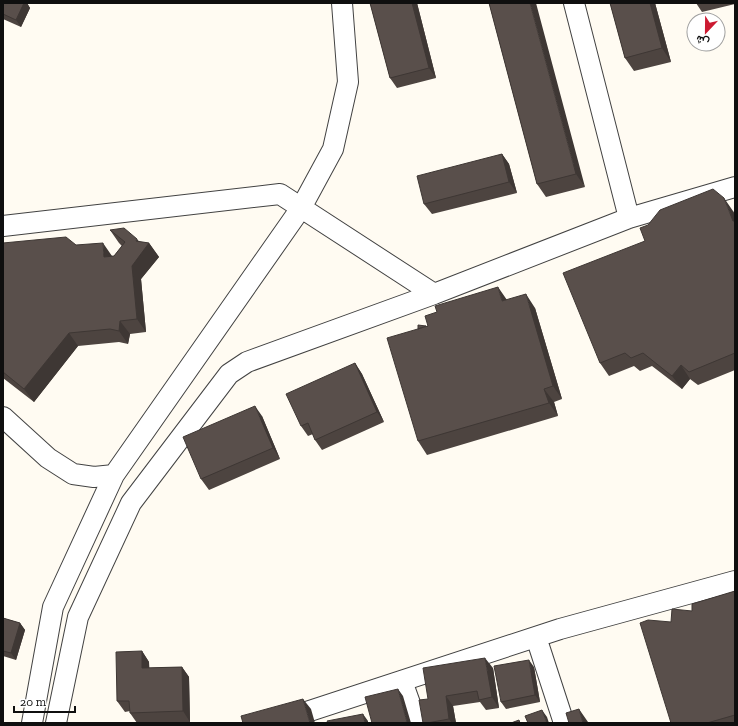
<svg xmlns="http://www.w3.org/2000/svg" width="738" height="726" viewBox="0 0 738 726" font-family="'Zilla Slab',Vazirmatn,serif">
<rect width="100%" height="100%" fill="#fffbf2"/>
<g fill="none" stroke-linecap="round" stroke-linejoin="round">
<g stroke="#424242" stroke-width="22">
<path id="minor" d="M574,3L629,218
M3,226L280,194L434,294
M3,417L48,458L73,474L94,477L114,475
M536,637L564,723
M402,681L417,723
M32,723L53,607L114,475L301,208L333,149L348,82L342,3
M56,723L78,617L131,503L229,374L247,362L434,294L629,218L735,187
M273,723L560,629L735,581"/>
</g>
<use href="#minor" stroke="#fff" stroke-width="20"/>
</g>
<path fill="#4d4440" d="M3,3H27L30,8L21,27L3,19Z
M370,3H417L436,78L397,88L390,78Z
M489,3L585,187L546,197L537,184Z
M610,3H655L671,62L634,71L625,58Z
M696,3H735V4L702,12Z
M502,154L509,164L517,193L432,214L424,204Z
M733,211L735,215V370L698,385L690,379L682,389L652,366L640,371L634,366L609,376L600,363Z
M110,230L139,242L149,243L159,257L141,279L146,332L130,334L128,344L119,342L78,346L34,402L3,378V243L76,245L112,256H114L122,246L119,243Z
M507,300L535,308L562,399L554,402L558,416L427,455L418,441L427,326Z
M355,363L362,374L384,422L322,450L315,440L313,434L308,436L301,426Z
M262,416L280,459L209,490L201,479Z
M735,591V723H671V622L692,611Z
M3,618L20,623L25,630L16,660L3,656Z
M142,651L149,662V668L182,667L189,677L190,722L137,723L130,713V711L125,712L117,701Z
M534,667L540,702L506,709L501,702Z
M493,668L499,708L486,710L480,702L453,706L456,723H423L428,699Z"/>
<path fill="#3e3734" d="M24,3H27L30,8L21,27L16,20Z
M412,3H417L436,78L429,68Z
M530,3H536L585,187L576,174Z
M650,3H655L671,62L662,48Z
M502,154L509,164L517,193L509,182Z
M724,198L733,211L735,215V224L733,221Z
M137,239L145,249L149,243L159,257L141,279L146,332L137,319L132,266L136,241Z
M103,243L112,256L113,270L104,257Z
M498,287L507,300L502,301Z
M526,294L535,308L562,399L553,386Z
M120,321L130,334L128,344L119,331Z
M69,333L78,346L34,402L24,389Z
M355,363L362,374L384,422L377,412Z
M681,365L690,379L682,389L672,376Z
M544,389L554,402L558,416L549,403Z
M255,406L262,416L280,459L273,448Z
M20,623L25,630L16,660L11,653Z
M142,651L149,662L150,678L142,668Z
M485,658L493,668L499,708L492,697Z
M529,660L534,667L540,702L535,695Z
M182,667L189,677L190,722L183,711Z
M398,689L403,696L411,723H408L407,722Z
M446,696L453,706L456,723H452L449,719Z
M303,699L311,709L315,723H310Z
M579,709L588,722V723H583Z
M542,710L547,717L549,723H547Z
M363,714L368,721V723H365Z"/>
<path fill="#594f4b" stroke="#3e3734" d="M3,3H24L16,20L3,14Z
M370,3H412L429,68L390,78Z
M489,3H530L576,174L537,184Z
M610,3H650L662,48L625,58Z
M502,154L509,182L424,204L417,176Z
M713,189L724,198L733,221H735V353L689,372L681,365L672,376L643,353L631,358L625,353L600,363L563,273L645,241L640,228L648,225L660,210Z
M124,228L137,239L136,241L149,243L132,266L137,319L120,321L119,331L110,329L69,333L24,389L3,372V243L66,237L76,245L103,243L104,257L114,256L125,242L110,230Z
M498,287L502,301L526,294L553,386L544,389L549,403L418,441L387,338L428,326L425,316L437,312L435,306Z
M418,325L426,326L418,329Z
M355,363L377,412L315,440L308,423L301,426L286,394Z
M255,406L273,448L201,479L183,437Z
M735,591V715L707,723H671L640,623L648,620L671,622L672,609L692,611V604Z
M3,618L20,623L11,653L3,651Z
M142,651V668L182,667L183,711L130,713L129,701H117L116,652Z
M485,658L492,697L479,700L477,691L446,696L449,719L427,723H423L419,700L428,699L423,668Z
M529,660L535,695L501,702L494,666Z
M398,689L407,722L403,723H372L365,697Z
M303,699L310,723H243L241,716Z
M579,709L583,723H569L566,713Z
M542,710L547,723H528L525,716Z
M363,714L365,723H328L327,721Z
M519,720L520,723H511Z"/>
<rect width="738" height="726" fill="none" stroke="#0f0f0f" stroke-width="8"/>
<g transform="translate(706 32) rotate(202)"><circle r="19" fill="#ffffff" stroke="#9f9f9f"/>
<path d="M0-3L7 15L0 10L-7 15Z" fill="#cc1a31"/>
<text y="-6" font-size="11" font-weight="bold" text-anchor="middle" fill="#0f0f0f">ش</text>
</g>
<path d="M14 706v6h61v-6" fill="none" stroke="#0f0f0f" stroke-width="2"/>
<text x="20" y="706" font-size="12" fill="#0f0f0f" stroke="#ffffff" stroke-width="3" paint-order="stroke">20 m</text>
</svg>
